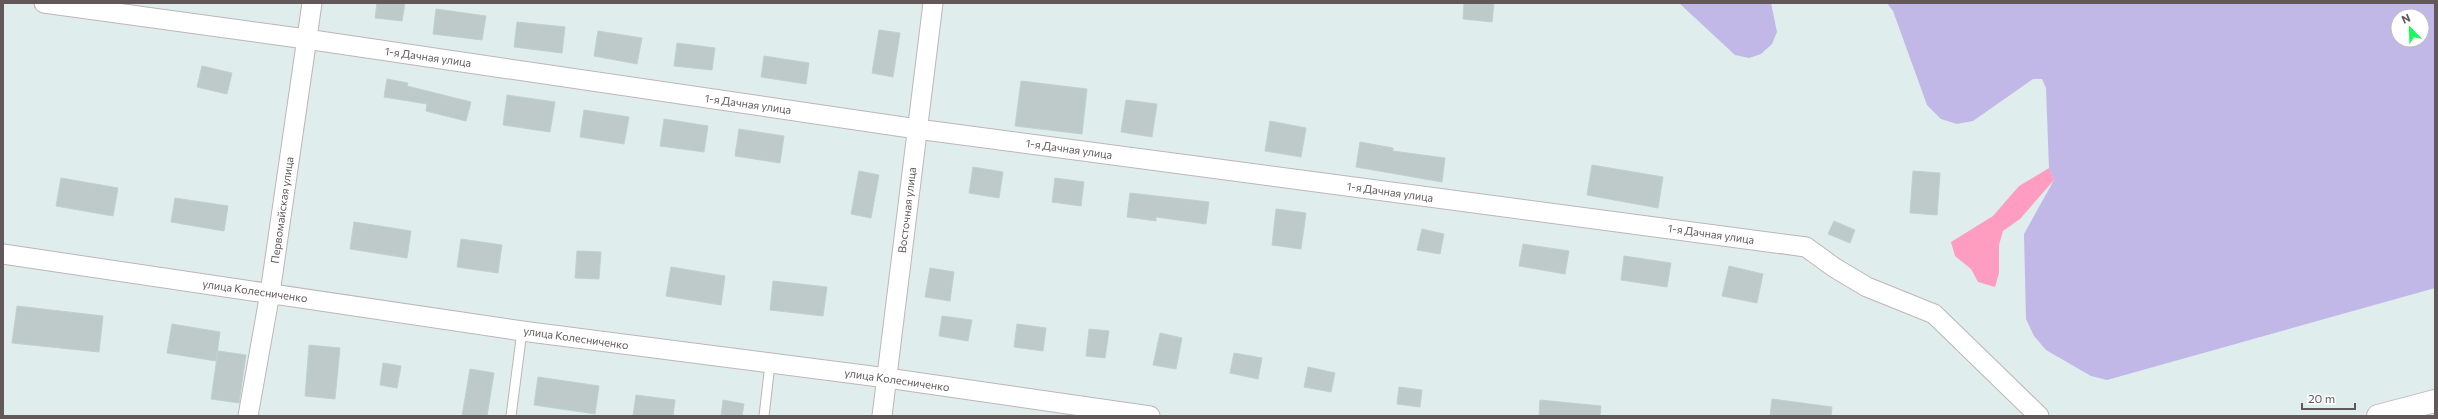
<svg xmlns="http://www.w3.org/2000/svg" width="2438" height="419" viewBox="0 0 2438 419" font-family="Commissioner,sans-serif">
<rect width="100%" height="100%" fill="#dfeded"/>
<path fill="#c1b8e8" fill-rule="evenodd" d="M1679,3H1771L1777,32L1772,44L1761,54L1749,58L1735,55Z
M1887,3H2435V288L2107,380L2091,376L2046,350L2034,336L2026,319L2024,234L2054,180L2049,168L2046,88L2042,79H2033L1973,121L1957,124L1941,119L1927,105L1893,11ZM2398,16H2422V40H2398Z"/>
<path fill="#ff9dc0" d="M2049,168L2054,180L2020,219L2003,231L1999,245V273L1995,287L1978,282L1971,269L1955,256L1951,242L1993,216L2019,186Z"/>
<path fill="#becac9" stroke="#bdd2d0" d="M377,3H405L402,21L375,18Z
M1464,3H1494L1492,22L1463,19Z
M436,9L486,16L482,40L433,34Z
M517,22L565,27L562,53L514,47Z
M879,30L900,33L893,77L872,73Z
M598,31L642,38L637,64L594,56Z
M677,43L715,48L712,70L674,66Z
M764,56L809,63L806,84L761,77Z
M202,66L232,73L227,94L197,87Z
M387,79L408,83L407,86L471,102L466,121L426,111L427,104L384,97Z
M1021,81L1087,89L1082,134L1015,126Z
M507,95L555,102L550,132L503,125Z
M1126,100L1157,104L1152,137L1121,132Z
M584,110L629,117L624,144L580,137Z
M664,119L708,126L704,152L660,146Z
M1270,121L1306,128L1301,157L1265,151Z
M739,129L784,136L780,163L735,156Z
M1360,142L1393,148V151L1445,158L1442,182L1356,167Z
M1592,165L1663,177L1658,208L1587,195Z
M973,167L1003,172L999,198L969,193Z
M859,171L879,175L871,218L851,214Z
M1913,171L1940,173L1937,215L1910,213Z
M61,178L118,188L113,216L56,206Z
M1055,178L1084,182L1081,206L1052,202Z
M1130,193L1209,202L1206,224L1156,217V221L1127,217Z
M175,198L228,206L224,231L171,222Z
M1276,209L1306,213L1301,249L1272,245Z
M1834,221L1855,230L1850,243L1828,234Z
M354,222L411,231L407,258L350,249Z
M1422,229L1444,234L1440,254L1417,250Z
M461,239L502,245L498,273L457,267Z
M1523,244L1569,251L1565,274L1519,266Z
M577,251L601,252L599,279L575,278Z
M1624,256L1671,263L1667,287L1621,280Z
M1729,266L1763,274L1757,303L1722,296Z
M671,267L725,276L721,305L666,296Z
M930,268L954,272L950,301L925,297Z
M773,281L827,287L823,316L770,310Z
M17,306L103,316L99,352L12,343Z
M942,316L972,320L968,341L939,336Z
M172,324L220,332L216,361L167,353Z
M1017,324L1046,328L1043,351L1014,347Z
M1089,329L1109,331L1105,358L1086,356Z
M1160,333L1182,338L1176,369L1153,365Z
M309,345L340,348L335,399L305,396Z
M218,351L246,355L239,403L211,399Z
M1234,353L1262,358L1258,379L1230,373Z
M383,363L401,366L397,388L380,385Z
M1308,367L1335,373L1331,392L1304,387Z
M470,369L494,373L487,416H462Z
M538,377L599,386L595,414L534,405Z
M1399,387L1422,390L1420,407L1397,404Z
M636,395L675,400L673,416H633Z
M1772,399L1832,407L1831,416H1770Z
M723,400L744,404L742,416H721Z
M1540,400L1601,406L1600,416H1539Z"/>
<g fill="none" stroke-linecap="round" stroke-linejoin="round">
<g stroke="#beb5b6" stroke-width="11">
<path id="lane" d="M511,416L522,331
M764,416L770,364"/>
</g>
<g stroke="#beb5b6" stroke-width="21">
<path id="street" d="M44,3L306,39L917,129L1806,247L1835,268L1867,287L1934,314L2039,416
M3,254L522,331L887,378L1150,416
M248,416L270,293L312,3
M882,416L933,3"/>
</g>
<g stroke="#c0b5b7" stroke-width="24">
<path id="secondary" d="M2378,416L2435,401"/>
</g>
<use href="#lane" stroke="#fff" stroke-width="9"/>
<use href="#street" stroke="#fff" stroke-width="19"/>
<use href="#secondary" stroke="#fff" stroke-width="22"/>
</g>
<g text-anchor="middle" stroke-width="3" stroke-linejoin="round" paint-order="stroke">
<g font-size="11" fill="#62585a" stroke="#fff">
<text transform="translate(428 57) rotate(8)" y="4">1-я Дачная улица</text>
<text transform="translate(748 104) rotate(8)" y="4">1-я Дачная улица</text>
<text transform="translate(1069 149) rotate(8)" y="4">1-я Дачная улица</text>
<text transform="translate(1390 192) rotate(8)" y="4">1-я Дачная улица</text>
<text transform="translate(282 210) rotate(-82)" y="4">Первомайская улица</text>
<text transform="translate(907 210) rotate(-83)" y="4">Восточная улица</text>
<text transform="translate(1711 234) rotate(8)" y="4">1-я Дачная улица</text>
<text transform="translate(255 291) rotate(8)" y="4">улица Колесниченко</text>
<text transform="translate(576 338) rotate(8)" y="4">улица Колесниченко</text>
<text transform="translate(897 380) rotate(8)" y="4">улица Колесниченко</text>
</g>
</g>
<rect width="2438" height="419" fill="none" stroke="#62585a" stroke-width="8"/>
<g transform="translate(2410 28) rotate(337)"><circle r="19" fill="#ffffff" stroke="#c0bcbd"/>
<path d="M0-3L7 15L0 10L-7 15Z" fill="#18fa57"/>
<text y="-6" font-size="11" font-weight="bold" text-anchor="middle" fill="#62585a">N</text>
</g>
<path d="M2302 403v6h53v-6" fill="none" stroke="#62585a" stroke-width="2"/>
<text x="2308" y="403" font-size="12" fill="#62585a" stroke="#ffffff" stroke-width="3" paint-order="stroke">20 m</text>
</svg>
